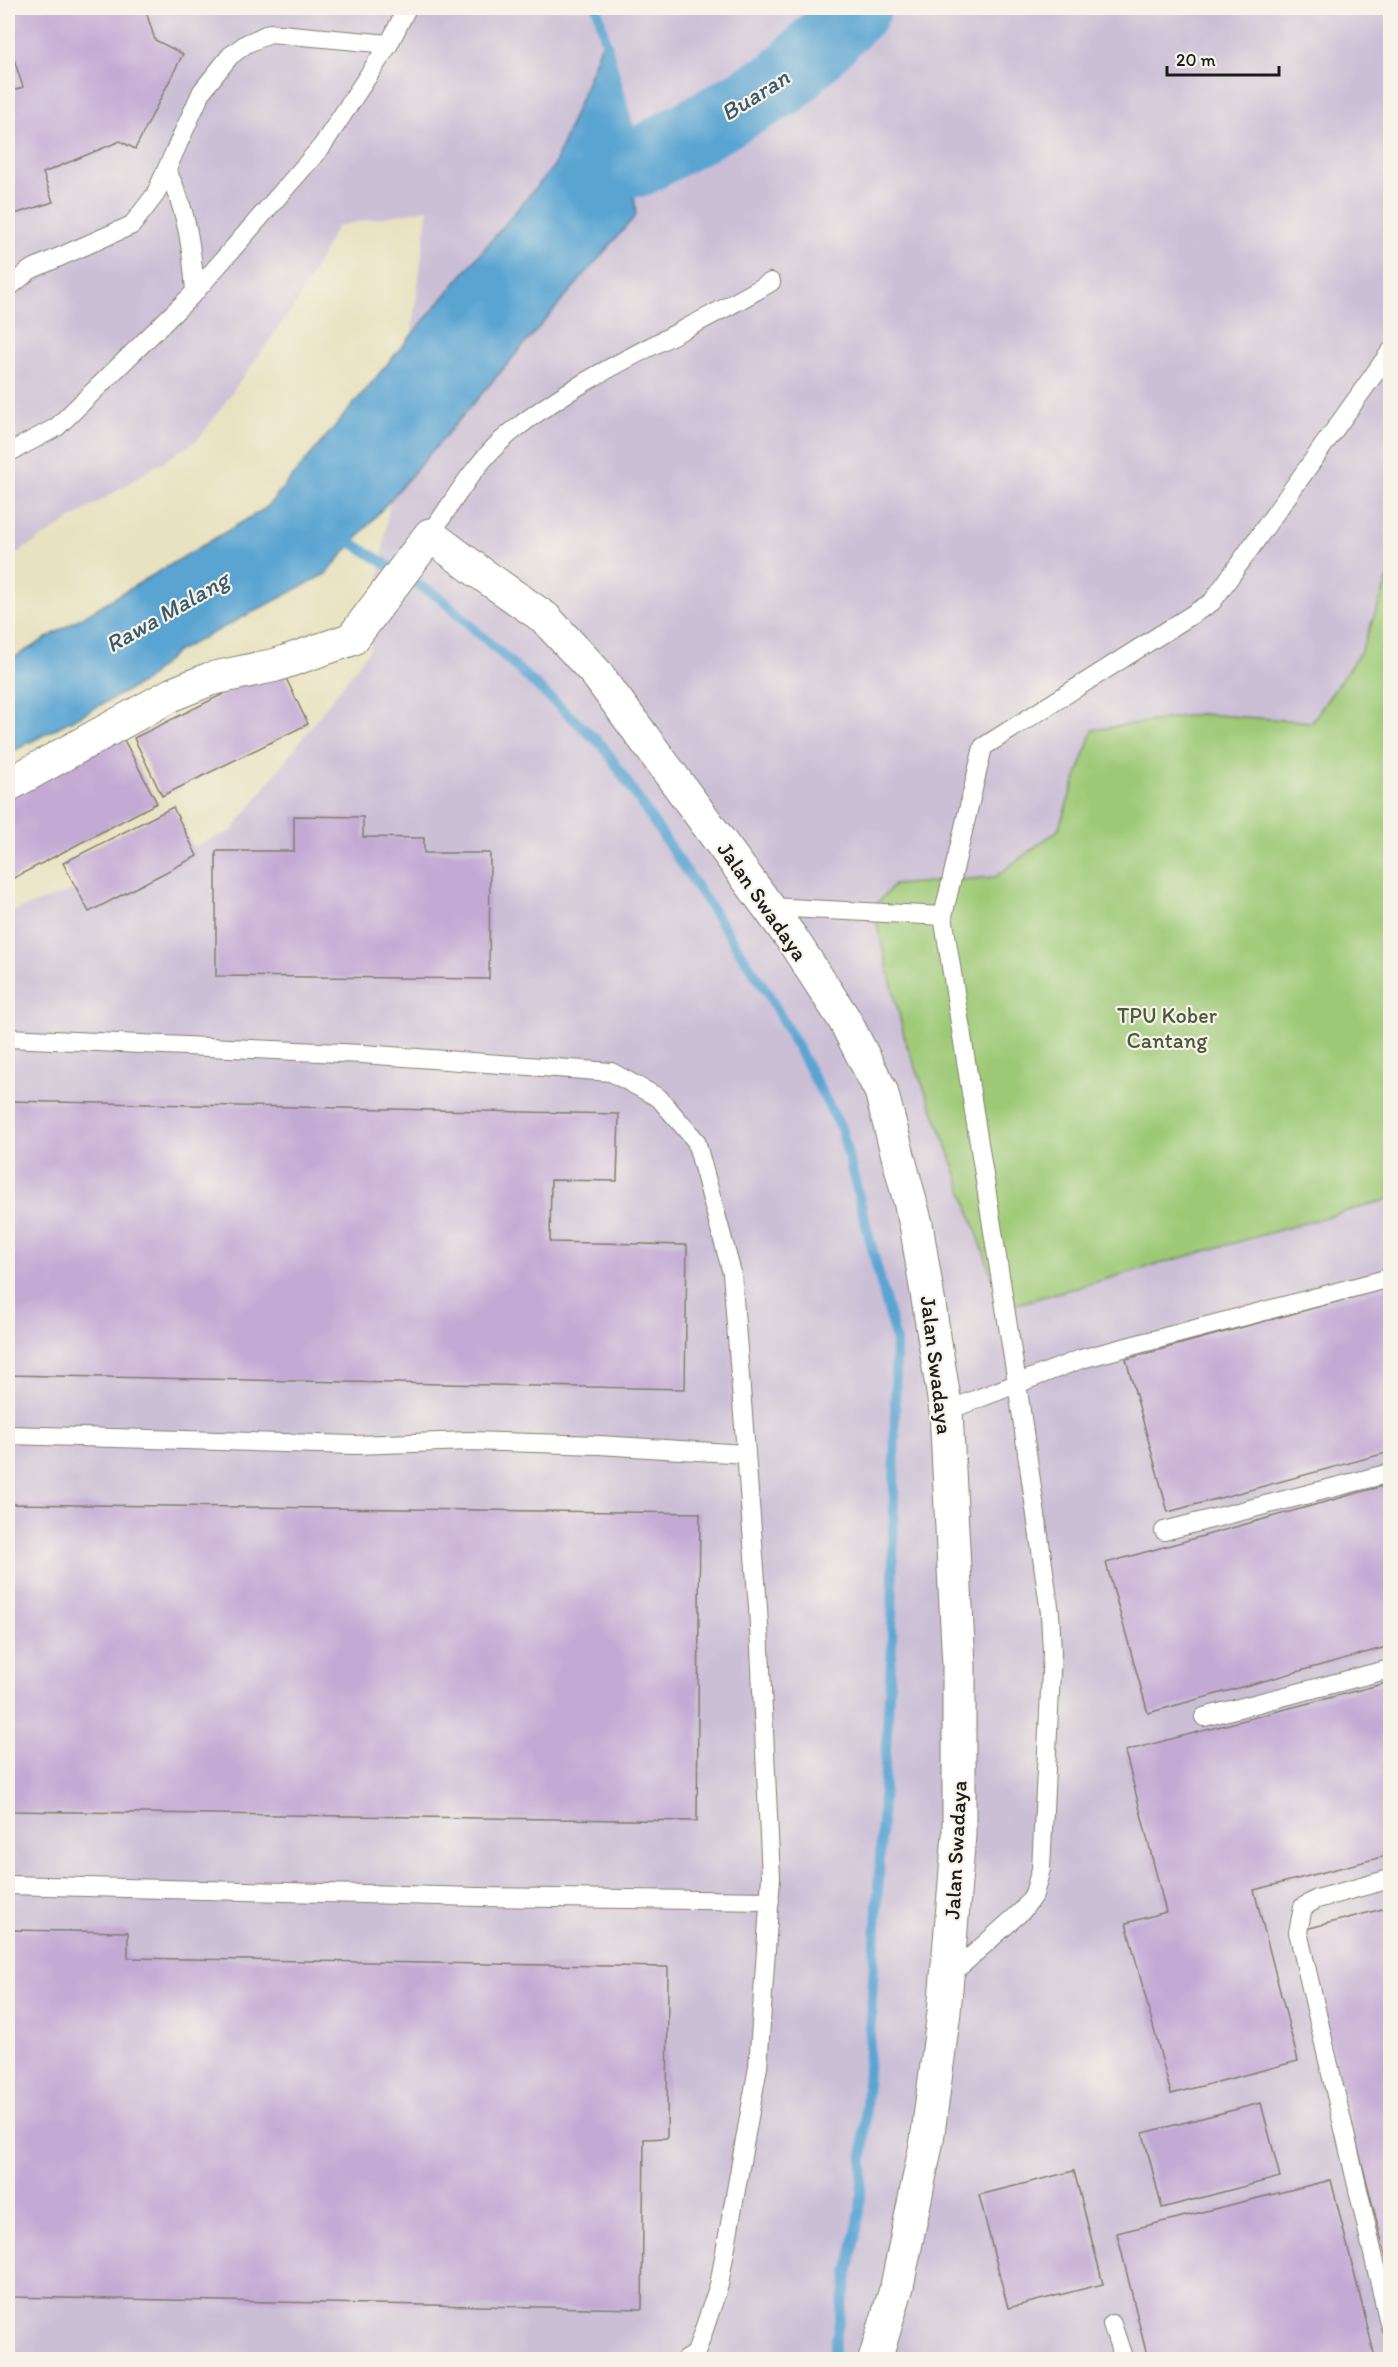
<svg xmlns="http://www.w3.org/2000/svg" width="1398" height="2367" viewBox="0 0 1398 2367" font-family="Itim,sans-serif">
<rect width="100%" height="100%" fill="#f7f3e8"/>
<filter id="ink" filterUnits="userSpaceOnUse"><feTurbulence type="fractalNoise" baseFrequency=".0167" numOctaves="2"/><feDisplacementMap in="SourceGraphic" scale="12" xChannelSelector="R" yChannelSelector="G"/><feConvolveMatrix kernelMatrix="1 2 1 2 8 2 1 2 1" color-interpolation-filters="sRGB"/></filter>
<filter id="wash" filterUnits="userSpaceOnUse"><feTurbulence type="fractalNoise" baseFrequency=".008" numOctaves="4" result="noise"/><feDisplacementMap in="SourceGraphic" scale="24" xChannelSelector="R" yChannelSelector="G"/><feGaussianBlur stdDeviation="1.35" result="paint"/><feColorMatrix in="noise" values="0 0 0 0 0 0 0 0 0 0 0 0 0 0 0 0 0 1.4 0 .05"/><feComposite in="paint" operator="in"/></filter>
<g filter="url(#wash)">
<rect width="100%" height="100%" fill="#e8e2c0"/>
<path fill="#cbbfd6" d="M8,8H1390V2359H8V913L151,863L232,831L370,649L428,209L337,226L299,299L199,439L8,559Z"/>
<path fill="#9dc976" stroke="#5c7249" stroke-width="1.5" d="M1390,574V1199L1003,1308L947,1146L906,1043L873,908L894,885L995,877L1058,830L1093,730L1200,714L1312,722L1361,651Z"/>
<path fill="#5aa4d2" stroke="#3b6077" stroke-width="1.5" d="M605,36L627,121L636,215L326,574L176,652L144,682L8,754V661L266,508L554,166Z"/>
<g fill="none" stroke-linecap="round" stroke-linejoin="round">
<path stroke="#5aa4d2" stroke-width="10" d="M597,8L638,163L622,182
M341,536L440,598L603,746L769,995L841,1128L896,1341L892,1643L860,2211L832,2360"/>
<path stroke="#5aa4d2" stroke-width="68" d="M638,163L783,82L857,8"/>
</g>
<g id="blocks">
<path fill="#c3aad4" d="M8,8H145L155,40L183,54L135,149L120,141L43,173L53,202L8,216V93L23,87L8,41Z
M280,666L308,724L162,796L134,738Z
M121,734L157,803L8,881V793Z
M173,807L197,856L89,912L63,863Z
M294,816L363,817V837L424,838V853H490L489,979L216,976V851H294Z
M8,1101L619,1114L617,1181L551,1180L550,1242L687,1245L685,1389L8,1375Z
M1390,1287V1452L1168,1512L1126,1359Z
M1390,1484V1646L1148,1713L1106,1563Z
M8,1504L700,1513L697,1821L8,1811Z
M1390,1682V1855L1254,1890L1298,2061L1171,2094L1126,1923L1166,1912L1125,1751Z
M1390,1907V2273L1302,1930Z
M8,1930L128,1932V1958L668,1967L667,2138L644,2139L642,2309L8,2297Z
M1261,2103L1280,2177L1162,2208L1143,2133Z
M1074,2171L1103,2284L1008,2308L979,2195Z
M1331,2180L1375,2357L1364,2360H1148L1117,2233Z"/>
</g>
</g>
<g filter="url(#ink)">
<use href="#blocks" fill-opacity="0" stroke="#827f6e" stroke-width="1.5"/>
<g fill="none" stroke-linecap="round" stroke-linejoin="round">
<g stroke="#827f6e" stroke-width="20">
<path id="lane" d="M167,171C187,209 192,249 195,292
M8,288L30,270L132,225L155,195L202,91L230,56L246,44L270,33L389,44
M8,453L57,427L195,292L322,146L389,44L407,8
M430,535C454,500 476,461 509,434C587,370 685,334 771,282
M769,907L943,916
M8,1038L363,1054L611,1072L659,1098L696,1141L732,1273L758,1607L771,1877L758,2067L719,2285L696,2353L685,2360
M946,1411L1081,1359L1390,1278
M8,1435L355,1445L470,1441L599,1445L746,1454
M1164,1531L1390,1473
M1204,1717L1390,1669
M1390,1879L1317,1899L1303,1907L1298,1932L1390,2327
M8,1885L478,1897L770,1901
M947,1978L1023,1910L1034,1894L1041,1869L1052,1652L1050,1613L1017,1383L943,916L983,747L1212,602L1390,352
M1112,2324L1124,2360"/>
</g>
<g stroke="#827f6e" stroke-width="35">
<path id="street" d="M8,785L173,694L210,679L276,665L352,639L430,535L479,572L545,618L596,673L792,939L844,1019L881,1091L916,1224L946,1411L959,1666V1835L944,2012L927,2140L897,2286L875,2360"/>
</g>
<use href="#lane" stroke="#fff" stroke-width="18"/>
<use href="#street" stroke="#fff" stroke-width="33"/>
</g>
</g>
<g text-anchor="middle" stroke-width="4.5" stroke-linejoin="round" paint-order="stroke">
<g font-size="22" fill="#1c1c1c" stroke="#f7f3e8">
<text transform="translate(763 901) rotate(55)" y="8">Jalan Swadaya</text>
<text transform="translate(937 1365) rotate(83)" y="8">Jalan Swadaya</text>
<text transform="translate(955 1850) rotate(-87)" y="8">Jalan Swadaya</text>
</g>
<g font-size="22" fill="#49593c" stroke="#f7f3e8">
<text x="1167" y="1023">TPU Kober<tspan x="1167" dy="25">Cantang</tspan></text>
</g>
<g font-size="24" font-style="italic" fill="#38596e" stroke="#f7f3e8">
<text transform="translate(755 95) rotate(-32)" y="8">Buaran</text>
<text transform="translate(167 612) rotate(-30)" y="8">Rawa Malang</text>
</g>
</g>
<rect width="1398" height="2367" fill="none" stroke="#f7f3e8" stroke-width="30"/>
<path d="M1167 66v9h112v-9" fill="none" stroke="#1c1c1c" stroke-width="3"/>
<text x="1176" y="66" font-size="18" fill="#1c1c1c" stroke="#f7f3e8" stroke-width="4.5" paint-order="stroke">20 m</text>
</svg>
